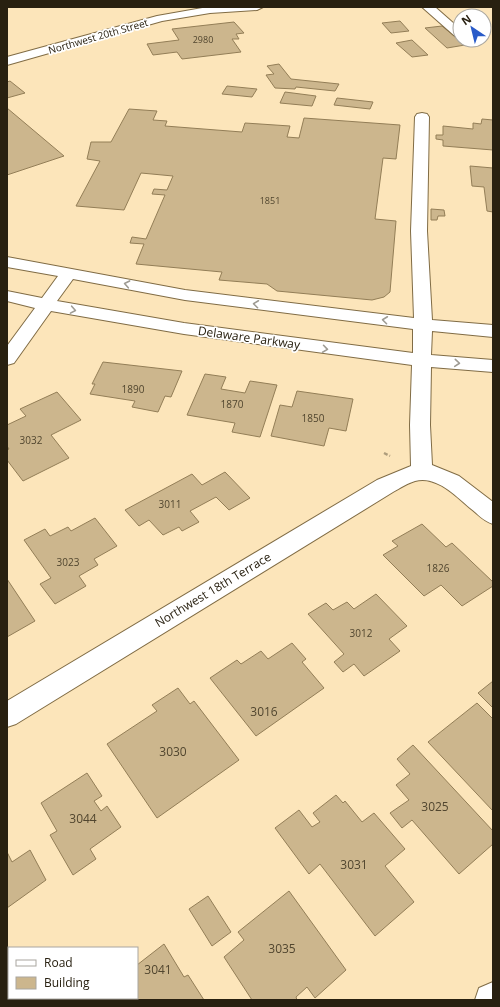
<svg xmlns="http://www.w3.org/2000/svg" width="500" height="1007" viewBox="0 0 500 1007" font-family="'Open Sans',sans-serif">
<rect width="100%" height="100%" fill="#fce5ba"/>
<path fill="#ccb68d" stroke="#937e57" d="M400,21L409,31L391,33L382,23Z
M234,22L244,33L236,34L239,39H232L241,52L182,59L177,52L153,55L147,44L179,40L172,29Z
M442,26L465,45L447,48L425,28Z
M412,40L428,55L412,57L396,43Z
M279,64L291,79L339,84L335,91L296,87L295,89L275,88L266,75L274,74L267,66Z
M10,81L25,93L7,98V82Z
M227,86L257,89L252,97L222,94Z
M285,92L316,96L312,106L280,103Z
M337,98L373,102L370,109L334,105Z
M7,108L64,156L7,175Z
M129,109L157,111L153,120L167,121L165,126L242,132L245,123L290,126L287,137L299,138L304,118L400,125L396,159L383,158L375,219L396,221L390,292L384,297L372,300L277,291L267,284L219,280L222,272L136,264L144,244L130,243L132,237L146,239L165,195L152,194L154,189L167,190L173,176L141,173L124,210L76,206L100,161L87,159L91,142H111Z
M482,119L493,120V150L443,146V140L436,139V135H443V126L473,129V123L481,124Z
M470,166L493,168V212L487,211L484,187L472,186Z
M431,209L444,210L445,216H438L437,220H431Z
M103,362L182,371L171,397L165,396L158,412L132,407L135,401L90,394L95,384H92Z
M205,374L226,377L221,389L245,393L250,381L277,385L260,437L232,432L235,423L187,415Z
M297,391L353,399L346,431L329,428L324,446L271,436L280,405L292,407Z
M57,392L81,420L51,435L69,458L23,481L7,460V450L9,449L7,446V425L26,416L20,409Z
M225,472L250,498L229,510L216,497L190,511L199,522L182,531L179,527L163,535L149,520L139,526L125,510L192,474L202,485Z
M95,518L117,546L94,559L98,565L79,576L86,586L55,604L40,584L51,578L24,540L45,529L50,536L68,527L71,531Z
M422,524L446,547L452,543L493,582V586L462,606L441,585L424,596L383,555L398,546L392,541Z
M7,579L35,621L7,637Z
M376,594L407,626L389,639L400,651L364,676L354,664L343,672L334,662L344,654L308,614L326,603L333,610L347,602L354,609Z
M292,643L306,659L302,662L324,688L256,736L210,678L237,660L241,664L261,651L268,659Z
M493,681V708L478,693Z
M178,688L190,704L194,701L239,760L157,818L107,744L157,711L152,705Z
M477,703L493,719V811L428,742Z
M413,745L493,831V844L459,874L412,820L402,828L390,813L409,800L396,785L410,774L397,759Z
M87,773L102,796L94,801L101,811L107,806L121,827L90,849L96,859L73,875L50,835L57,831L41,803Z
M336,795L343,803L345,801L362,822L374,813L405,849L385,866L414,902L375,936L320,864L309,874L275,828L299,810L312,827L320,822L313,813Z
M30,850L46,880L7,908V852L12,862Z
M289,891L346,970L315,998L307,987L296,997L297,1000H252L224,957L244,940L238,932Z
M208,896L231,932L212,946L189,909Z
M164,944L184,977L188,975L204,1000H114L113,998H137V965Z"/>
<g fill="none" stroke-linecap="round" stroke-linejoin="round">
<g stroke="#806c45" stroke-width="2">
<path id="minor" d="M208,7H263L257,10L210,13L162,21L7,65V57L157,16Z
M422,7H435L460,29V39L456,37Z
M422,113L427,114L429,117L427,231L432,320L493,325V337L432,331L431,355L493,360V372L431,367L430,425L432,465L459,476L493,502V524C483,521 478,514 470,508C456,496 436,475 415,481C408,483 400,488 393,492L16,724L7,727V701L377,480L411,466L410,425L412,365L184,334L51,311L14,363L7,365V346L35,308L7,301V291L42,298L58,276L7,267V257L185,290L414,318L411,231L415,117L417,114ZM73,279L185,300L413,329V353L184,323L57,301Z
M493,982V1000H475L479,988Z"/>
</g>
<path stroke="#ae9d7c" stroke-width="2.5" stroke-dasharray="4 2" stroke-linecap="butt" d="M384,453L390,456"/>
<use href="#minor" fill="#fff" fill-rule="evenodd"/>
</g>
<defs><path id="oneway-chevron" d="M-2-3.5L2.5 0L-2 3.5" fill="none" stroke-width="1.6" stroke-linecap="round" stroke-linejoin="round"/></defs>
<g stroke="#9e9b93">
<use href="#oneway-chevron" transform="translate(127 284) rotate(-169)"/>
<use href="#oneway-chevron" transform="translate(256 304) rotate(-173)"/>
<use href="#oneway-chevron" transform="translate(73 310) rotate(10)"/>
<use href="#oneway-chevron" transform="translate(385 320) rotate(-173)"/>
<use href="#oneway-chevron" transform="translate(325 349) rotate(8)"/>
<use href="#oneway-chevron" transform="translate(457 363) rotate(5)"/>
</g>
<g text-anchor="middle" stroke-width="3.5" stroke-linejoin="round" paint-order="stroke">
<g font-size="9" fill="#51462f">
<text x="203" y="43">2980</text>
<text x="270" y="204">1851</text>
</g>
<g font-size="10" fill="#282010" stroke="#fff">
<text transform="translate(98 36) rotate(-16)" y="4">Northwest 20th Street</text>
</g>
<g font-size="10" fill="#51462f">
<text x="133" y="393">1890</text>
<text x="232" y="408">1870</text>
<text x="313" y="422">1850</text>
<text x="31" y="444">3032</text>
<text x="170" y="508">3011</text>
<text x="68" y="566">3023</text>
<text x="438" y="572">1826</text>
<text x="361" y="637">3012</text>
</g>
<g font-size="12" fill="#282010" stroke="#fff">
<text transform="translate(249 338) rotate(8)" y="4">Delaware Parkway</text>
<text transform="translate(213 590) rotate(-31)" y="4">Northwest 18th Terrace</text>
</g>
<g font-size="12" fill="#51462f">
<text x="264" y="716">3016</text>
<text x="173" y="756">3030</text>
<text x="435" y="811">3025</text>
<text x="83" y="823">3044</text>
<text x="354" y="869">3031</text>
<text x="282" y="953">3035</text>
<text x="158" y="974">3041</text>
</g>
</g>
<rect width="500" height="1007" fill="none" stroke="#282010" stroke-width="16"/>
<rect x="8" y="947" width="130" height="52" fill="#ffffff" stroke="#a9a69f"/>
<rect x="16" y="960" width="20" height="6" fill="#ffffff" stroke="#a9a69f"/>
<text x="44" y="967" font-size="12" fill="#282010">Road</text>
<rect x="16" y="977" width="20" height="12" fill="#ccb68d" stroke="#a9a69f"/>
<text x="44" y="987" font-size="12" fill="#282010">Building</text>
<g transform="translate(472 28) rotate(325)"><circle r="19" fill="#ffffff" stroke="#a9a69f"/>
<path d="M0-3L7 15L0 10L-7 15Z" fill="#295bc9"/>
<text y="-6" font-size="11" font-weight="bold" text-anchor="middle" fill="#282010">N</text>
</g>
</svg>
